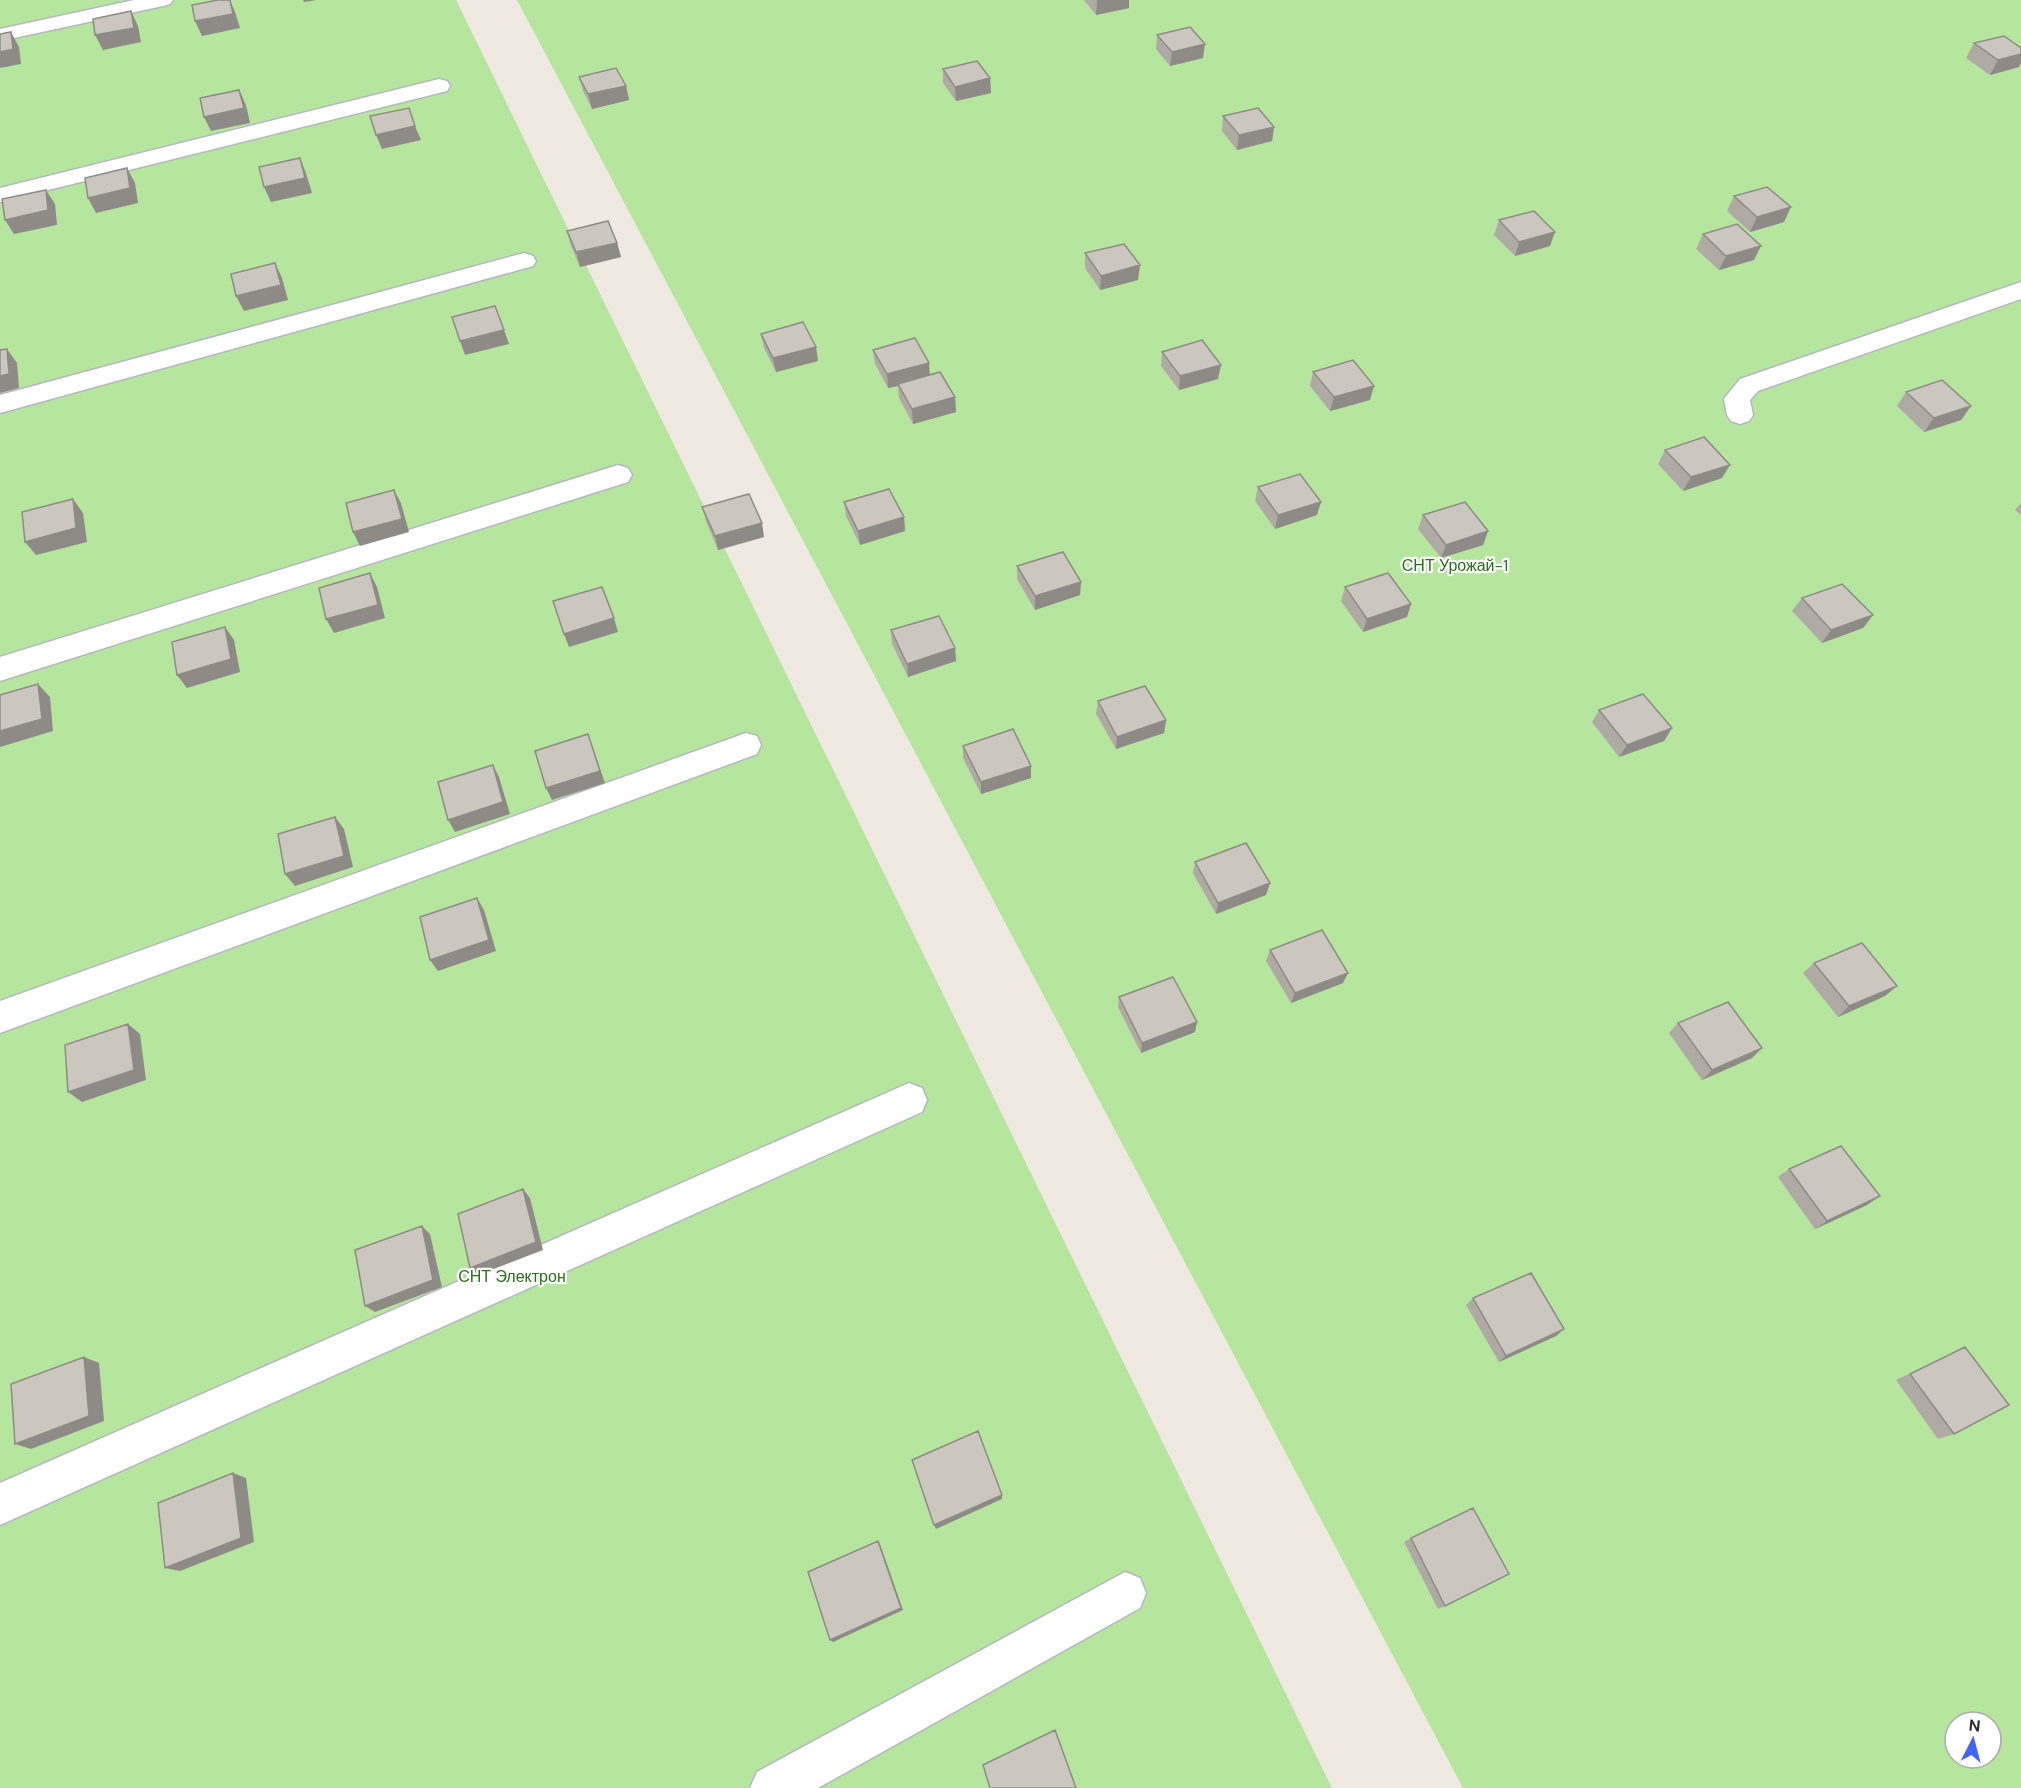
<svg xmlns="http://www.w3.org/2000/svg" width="2021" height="1788" viewBox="0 0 2021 1788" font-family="'DM Sans',sans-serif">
<rect width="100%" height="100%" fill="#efe9e1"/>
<path fill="#b6e59e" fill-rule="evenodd" d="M0,0H456L1332,1788H0Z
M517,0H2021V1788H1463ZM1955,1722H1991V1758H1955Z"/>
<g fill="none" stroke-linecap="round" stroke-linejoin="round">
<g stroke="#b4b7c1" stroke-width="3">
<path id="minor" d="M134,0H173L170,4L163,6L0,41V29Z
M439,79L447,81L450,86L447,91L0,202V188Z
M524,253L533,256L536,261L533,266L0,413V395Z
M2021,282V299L1758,391L1750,400L1753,415L1749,421L1740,424L1731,421L1727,415L1724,399L1740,379Z
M618,465L628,468L632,475L628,482L0,681V657Z
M746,733L757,736L761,745L757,754L0,1033V1001Z
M909,1083L922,1088L927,1100L922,1112L0,1525V1483Z
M1125,1572L1140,1578L1146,1593L1140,1608L818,1788H750L757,1772Z"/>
</g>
<use href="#minor" fill="#fff" fill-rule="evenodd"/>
</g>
<path fill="#afaba4" d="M1084,0H1129V8L1096,15Z
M1157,35L1203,58L1170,66L1156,49Z
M1974,43L2019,67L1990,75L1966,58Z
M943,69L990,78L991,93L956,101L943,83Z
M579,77L626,86L629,100L592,109L583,91Z
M1223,116L1274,127L1272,141L1237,150L1222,131Z
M1734,196L1784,222L1750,232L1727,211Z
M1499,220L1550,246L1515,256L1494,235Z
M567,231L617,243L621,257L580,267L571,246Z
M1703,234L1754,260L1719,270L1696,249Z
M1085,253L1138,280L1100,290L1085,268Z
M761,334L816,347L818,361L776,372L764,348Z
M873,350L930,375L955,397L956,412L913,424L899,398L898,386L888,388L875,364Z
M1162,352L1218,379L1179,390L1161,366Z
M1313,372L1370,400L1330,411L1310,386Z
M1906,392L1971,406L1961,420L1924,432L1897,406Z
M1665,450L1722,478L1683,491L1658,464Z
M1258,487L1317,515L1275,529L1255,501Z
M844,502L904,517L905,531L860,545L846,516Z
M2021,503V515L2015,510Z
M702,507L764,537L718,550L706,521Z
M1423,515L1488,531L1483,545L1441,558L1418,529Z
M1017,566L1081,582L1080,595L1035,610L1017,579Z
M1345,587L1407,617L1363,632L1341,601Z
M1802,598L1873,615L1863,628L1822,643L1792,611Z
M891,630L955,648L956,661L908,677L892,644Z
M1098,701L1166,720L1164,733L1116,749L1096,714Z
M1599,710L1672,728L1664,741L1619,757L1592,722Z
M963,746L1031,778L981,794L963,758Z
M1195,862L1270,883L1266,895L1216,914L1193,873Z
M1270,950L1343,983L1291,1003L1266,961Z
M1814,963L1897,986L1885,996L1838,1017L1803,973Z
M1119,997L1195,1032L1141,1053L1118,1007Z
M1678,1023L1752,1058L1702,1080L1669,1033Z
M1789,1169L1880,1196L1867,1205L1815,1229L1778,1177Z
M1473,1298L1564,1329L1556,1336L1499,1362L1466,1305Z
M1965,1347L1954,1434L1938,1439L1896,1380Z
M1411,1538L1445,1606L1438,1609L1404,1542Z"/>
<path fill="#8e8b86" d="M230,0L235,12L240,28L202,36L195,21Z
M303,0H317L304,2Z
M1097,0H1129V8L1096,15Z
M131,11L138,26L141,42L103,50L95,35Z
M11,32L19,47L21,64L0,68V52Z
M1205,44L1203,58L1170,66L1172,52Z
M2021,54V63L2019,67L1990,75L1998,60Z
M990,78L991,93L956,101L955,87Z
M626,86L629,100L592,109L588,94Z
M239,90L246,105L250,123L211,131L204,117Z
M415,126L421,140L382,149L376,135Z
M1274,127L1272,141L1237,150L1239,135Z
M300,158L306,173L312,193L271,202L264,187Z
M127,168L135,183L138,203L96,213L88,198Z
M46,190L55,204L57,225L14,234L5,220Z
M1791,207L1784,222L1750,232L1757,217Z
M1555,232L1550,246L1515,256L1519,242Z
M617,243L621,257L580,267L576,252Z
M1761,246L1754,260L1719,270L1726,256Z
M275,263L282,278L288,300L244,311L236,296Z
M1140,265L1138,280L1100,290L1101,276Z
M504,330L509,344L465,355L460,341Z
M816,347L818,361L776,372L773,358Z
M7,349L17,363L19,388L0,393V376Z
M929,363L930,377L898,384V386L888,388L887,374Z
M1221,365L1218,379L1179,390L1180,376Z
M1374,386L1370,400L1330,411L1334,397Z
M955,397L956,412L913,424L912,409Z
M1971,406L1961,420L1924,432L1934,418Z
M1730,465L1722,478L1683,491L1691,477Z
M394,490L401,503L409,532L360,546L353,532Z
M73,499L83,513L87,542L36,555L25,542Z
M1321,502L1317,515L1275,529L1278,515Z
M904,517L905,531L860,545L858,531Z
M762,523L764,537L718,550L715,536Z
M1488,531L1483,545L1441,558L1446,545Z
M370,573L377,587L385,618L334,633L326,619Z
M1081,582L1080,595L1035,610V596Z
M1411,604L1407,617L1363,632L1367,619Z
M1873,615L1863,628L1822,643L1831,630Z
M614,618L618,632L569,647L564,634Z
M225,627L234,640L240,672L187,688L177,675Z
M955,648L956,661L908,677L907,664Z
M38,684L50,697L53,731L0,747V731Z
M1166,720L1164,733L1116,749L1117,737Z
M1672,728L1664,741L1619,757L1627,745Z
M588,734L605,783L552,800L546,788Z
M493,765L499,777L510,814L455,832L448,820Z
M1031,766V778L981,794V782Z
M335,817L344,829L353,867L295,886L285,874Z
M1270,883L1266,895L1216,914L1218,903Z
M477,898L484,910L496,951L438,971L430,960Z
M1348,973L1343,983L1291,1003L1295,993Z
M1897,986L1885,996L1838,1017L1849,1006Z
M1197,1022L1195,1032L1141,1053L1142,1043Z
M128,1024L140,1034L146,1080L82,1102L68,1092Z
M1762,1048L1752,1058L1702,1080L1712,1070Z
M523,1189L530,1198L543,1250L478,1275L470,1268Z
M1880,1196L1867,1205L1815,1229L1827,1221Z
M422,1226L430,1234L442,1287L375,1312L365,1306Z
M1564,1329L1556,1336L1499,1362L1506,1356Z
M84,1357L99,1363L104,1421L31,1449L15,1444Z
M233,1473L246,1478L254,1542L180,1571L165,1568Z
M1002,1495V1499L936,1529L934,1525Z
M878,1541L880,1544L903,1610L833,1642L830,1640Z"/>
<path fill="#cbc7bf" stroke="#8e8b86" stroke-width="1.5" d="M218,0H230L233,14L195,21L192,5Z
M131,11L134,28L95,35L93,19Z
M1190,27L1205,44L1172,52L1157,35Z
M11,32L13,49L0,52V34Z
M2004,36L2021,48V54L1998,60L1974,43Z
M977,61L990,78L955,87L943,69Z
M616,68L626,86L588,94L579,77Z
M239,90L244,108L204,117L200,98Z
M409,108L415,126L376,135L370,116Z
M1258,108L1274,127L1239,135L1223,116Z
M300,158L305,178L264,187L259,167Z
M127,168L130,188L88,198L85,178Z
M1767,187L1791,207L1757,217L1734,196Z
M46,190L48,210L5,220L2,199Z
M1534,211L1555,232L1519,242L1499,220Z
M608,221L617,243L576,252L567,231Z
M1737,224L1761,246L1726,256L1703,234Z
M1124,244L1140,265L1101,276L1085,253Z
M275,263L281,285L236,296L231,274Z
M495,306L504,330L460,341L452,317Z
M803,322L816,347L773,358L761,334Z
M915,338L929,363L887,374L873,350Z
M1202,340L1221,365L1180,376L1162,352Z
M7,349L9,374L0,376V350Z
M1353,360L1374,386L1334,397L1313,372Z
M940,372L955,397L912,409L898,384Z
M1942,380L1971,406L1934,418L1906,392Z
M1704,437L1730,465L1691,477L1665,450Z
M1300,474L1321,502L1278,515L1258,487Z
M889,489L904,517L858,531L844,502Z
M394,490L402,519L353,532L346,503Z
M749,494L762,523L715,536L702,507Z
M73,499L76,528L25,542L22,512Z
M1465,502L1488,531L1446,545L1423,515Z
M1063,552L1081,582L1035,596L1017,566Z
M370,573L378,605L326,619L319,588Z
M1388,573L1411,604L1367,619L1345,587Z
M1842,584L1873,615L1831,630L1802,598Z
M602,587L614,618L564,634L553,601Z
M939,616L955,648L907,664L891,630Z
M225,627L231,659L177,675L172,642Z
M38,684L42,719L0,731V695Z
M1145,686L1166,720L1117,737L1098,701Z
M1643,694L1672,728L1627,745L1599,710Z
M1013,729L1031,766L981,782L963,746Z
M588,734L600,771L546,788L535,751Z
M493,765L503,802L448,820L438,782Z
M335,817L344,856L285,874L278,834Z
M1246,843L1270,883L1218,903L1195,862Z
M477,898L489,940L430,960L420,917Z
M1322,930L1348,973L1295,993L1270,950Z
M1862,943L1897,986L1849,1006L1814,963Z
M1173,977L1197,1022L1142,1043L1119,997Z
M1728,1002L1762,1048L1712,1070L1678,1023Z
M128,1024L134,1070L68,1092L65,1045Z
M1841,1146L1880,1196L1827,1221L1789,1169Z
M523,1189L536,1242L470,1268L458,1214Z
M422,1226L433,1280L365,1306L355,1250Z
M1531,1273L1564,1329L1506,1356L1473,1298Z
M1965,1347L2009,1405L1954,1434L1910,1374Z
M84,1357L89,1416L15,1444L11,1384Z
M978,1431L1002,1495L934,1525L912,1460Z
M233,1473L241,1538L165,1568L158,1503Z
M1473,1508L1509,1574L1445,1606L1411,1538Z
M878,1541L901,1608L830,1640L808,1572Z
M1055,1730L1076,1788H990L983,1765Z"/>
<g text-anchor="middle" stroke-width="4.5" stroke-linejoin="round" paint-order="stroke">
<g font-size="16" fill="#2c6e1b" stroke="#fff">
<text x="1455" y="571">СНТ Урожай-1</text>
<text x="512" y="1282">СНТ Электрон</text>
</g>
</g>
<g transform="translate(1973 1740) rotate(6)"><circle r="28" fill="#ffffff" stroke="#ababab" stroke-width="1.5"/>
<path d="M0-4.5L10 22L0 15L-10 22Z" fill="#4264fb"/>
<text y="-9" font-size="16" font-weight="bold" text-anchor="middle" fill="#2e2e2e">N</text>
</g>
</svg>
